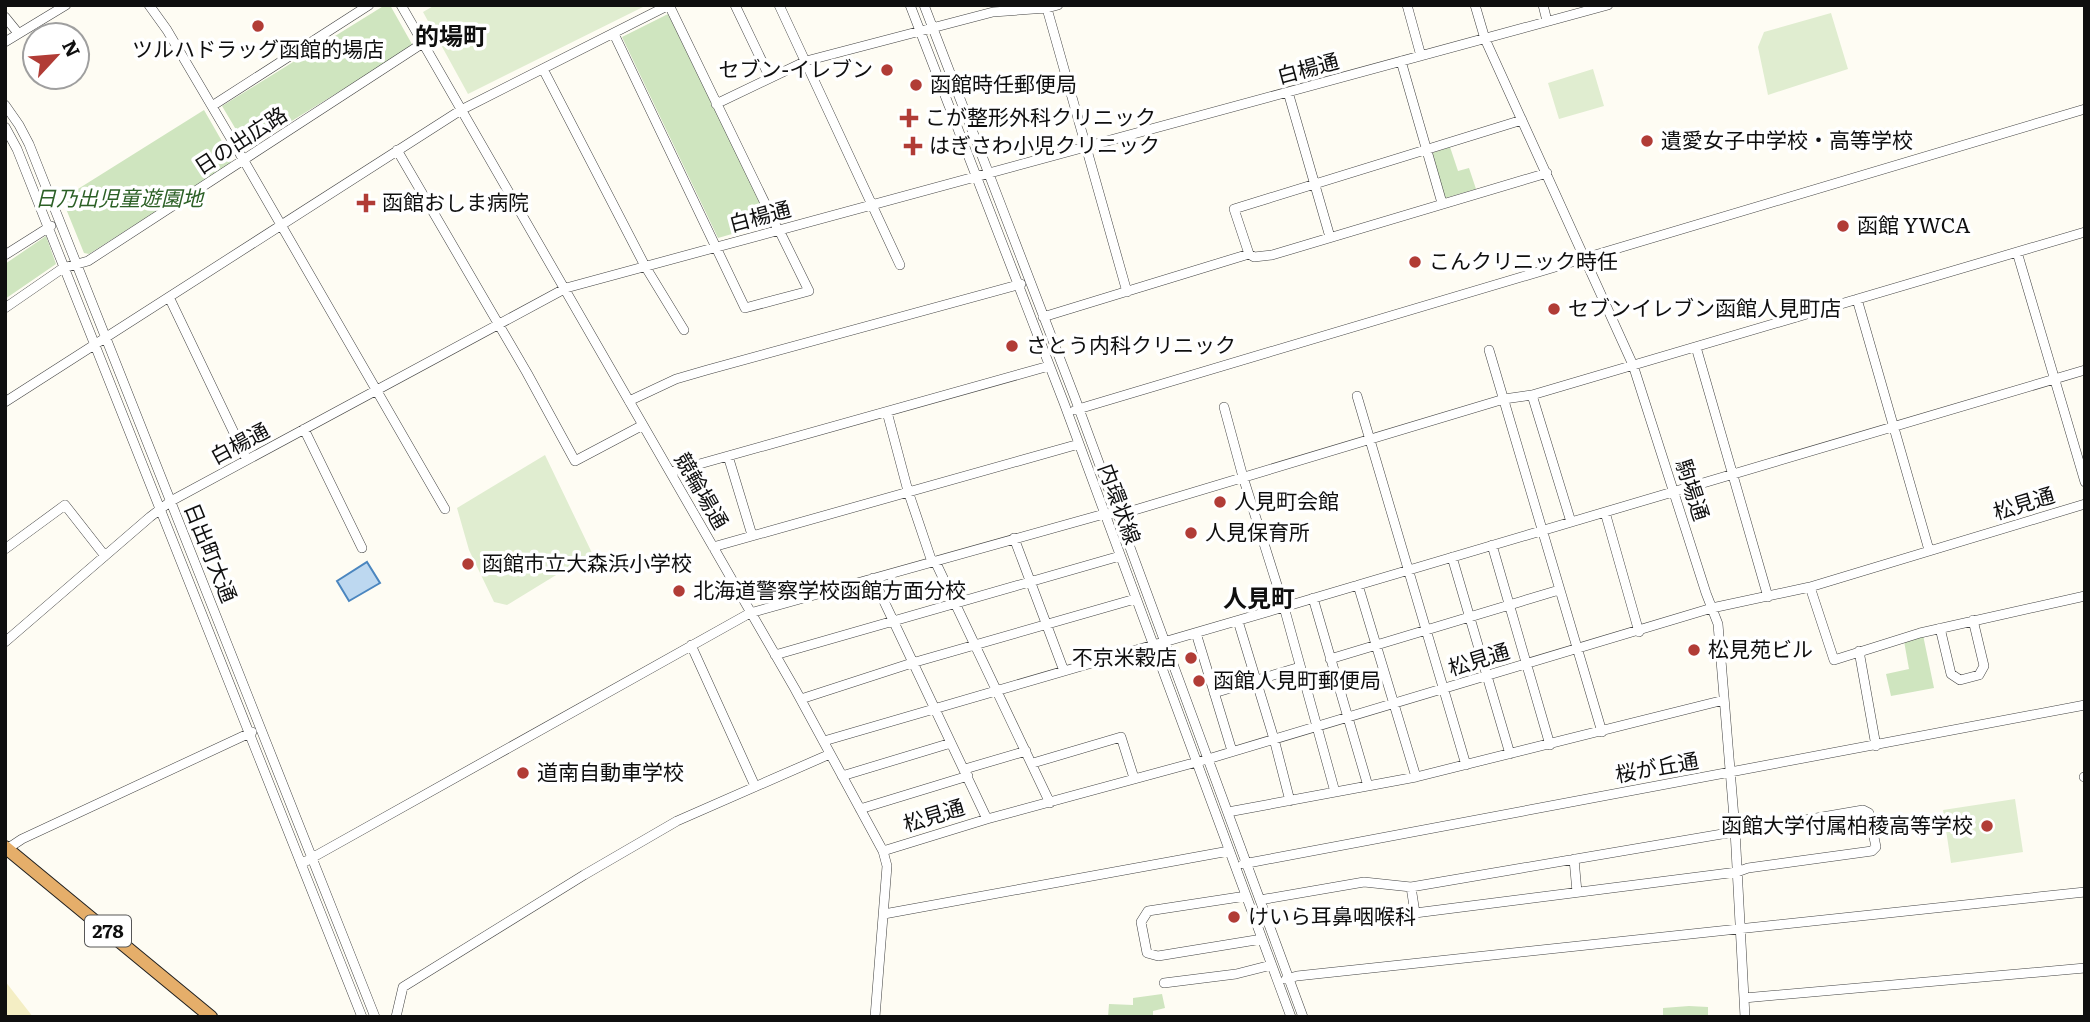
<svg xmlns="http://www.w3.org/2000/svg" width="2090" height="1022" viewBox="0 0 2090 1022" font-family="Literata,'Noto Sans JP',serif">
<rect width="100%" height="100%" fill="#fefcf3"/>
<path fill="#cfe5bf" d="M385,5H390L413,46L251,146L244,143L222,106Z
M668,14L770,223L718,238L622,37Z
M204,110L231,157L230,164L89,254L84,253L62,199Z
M1450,147L1458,171L1469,168L1476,189L1445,198L1442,196L1429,154Z
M46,236L56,264L5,299V264Z
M1923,635L1934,688L1891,696L1886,674L1909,669L1904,641Z
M1162,994L1165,1008L1153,1011V1017H1108L1109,1004L1133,1005V998Z
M1689,1006L1708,1007V1017H1663V1008Z"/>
<path fill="#f4eec4" d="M5,981L33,1017H5Z"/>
<path fill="#e0edd0" d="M435,5H647L468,94L423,12Z
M1831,13L1848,69L1768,95L1758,47L1764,32Z
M1593,69L1604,106L1559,119L1548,83Z
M545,455L592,553L507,605L494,602L469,550L457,508Z
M2015,799L2023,852L1951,863L1943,810Z"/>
<path fill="#bdd8f0" stroke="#4b86bf" stroke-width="2" d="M367,562L380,583L349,601L337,581Z"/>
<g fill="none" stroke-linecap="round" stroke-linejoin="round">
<g stroke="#424242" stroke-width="10">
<path id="minor" d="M149,5L167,30L243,159L445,509
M401,5L795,689L883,851L887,866L875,1017
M669,5L778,230
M735,5L770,78
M779,5L900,265
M910,5L1064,403L1291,1017
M924,5L1075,398L1303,1017
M1046,5L1127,292
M1407,5L1421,56
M1475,5L1485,39L1633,365L1706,593L1718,624L1735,830L1745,1017
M1543,5L1547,21
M5,17L18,33
M614,34L745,308L809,291L779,230
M5,42L66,5
M1401,61L1442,203
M543,69L645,266L684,330
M1288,92L1330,237
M716,104L806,61L993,12L1047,8L1058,5
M5,105L19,125L29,144L375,1017
M212,106L369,5
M5,127L17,149L362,1017
M397,150L527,373L575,461L643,425
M2017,252L2085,482
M1249,254L1234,209L1522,120
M5,255L51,226
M169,297L247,460
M1857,299L1929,550
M5,308L63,268L88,261L423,43
M1043,317L1249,254L1254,257L1272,255L1547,173
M1696,347L1768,597
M1489,350L1602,732
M1532,395L1571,522
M1357,396L1466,765
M629,401L676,379L707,370L1021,284
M5,402L461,110L669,5
M1224,407L1243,477L1284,607L1335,792
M1075,410L2085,109
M887,412L908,491L932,562
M304,429L362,548
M728,456L752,535
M671,472L1049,366
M1605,512L1639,632
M1014,538L1064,671
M1492,545L1550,745
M713,547L1079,444
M5,549L65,505L105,556
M1452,557L1510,754
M935,561L1050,803
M873,578L987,819
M1358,585L1416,777
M1810,587L1834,660L1920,633L2085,596
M1313,598L1368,786
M1238,621L1274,739L1290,801
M1940,628L1951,674L1960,680L1979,675L1984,666L1973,620
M1196,633L1232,751
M5,642L150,517L171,501L566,288L1608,5
M691,645L755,786
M1859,651L1876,746
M775,655L1120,556
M1330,659L1559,590
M1214,693L1300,667
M801,699L912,663L1135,599
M824,741L1284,607L2085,370
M1033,763L1121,737L1134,778
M965,769L1026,751
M842,776L951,743
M2084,777H2085
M860,809L968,776
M1228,812L1416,777L1724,700
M7,849L22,839L252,732
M883,851L987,819L1208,759L1712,608L1810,587L2085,504
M1574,859L1577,892
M301,864L750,613L1104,514L1128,512L1504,399L1532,395L2085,232
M1243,864L2085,705
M1246,896L1148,911L1141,922L1147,953L1158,956L1262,939
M1260,900L1364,882L1411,887L1863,810L1869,813L1876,847L1872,851L1748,868L1737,872L1415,913L1411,887
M884,914L1229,851
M1286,979L1297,976L2085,892
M1164,983L1236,974L1271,965
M1744,998L2085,968
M396,1017L403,987L584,875L677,821L830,754"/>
</g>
<g stroke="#202020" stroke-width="14">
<path id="highway" d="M5,847L211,1017"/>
</g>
<use href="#minor" stroke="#fff" stroke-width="9"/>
<use href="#highway" stroke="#e5ae6a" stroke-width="12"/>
</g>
<g fill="#b13c36" stroke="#fff" stroke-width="2.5">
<circle cx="258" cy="26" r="7"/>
<circle cx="887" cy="70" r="7"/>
<circle cx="916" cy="85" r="7"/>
<path d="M905.5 107.5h7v7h7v7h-7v7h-7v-7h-7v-7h7z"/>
<circle cx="1647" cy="141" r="7"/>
<path d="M909.5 135.5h7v7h7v7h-7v7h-7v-7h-7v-7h7z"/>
<path d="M362.5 192.5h7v7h7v7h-7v7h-7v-7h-7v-7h7z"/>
<circle cx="1843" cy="226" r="7"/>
<circle cx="1415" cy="262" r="7"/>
<circle cx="1554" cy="309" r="7"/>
<circle cx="1012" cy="346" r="7"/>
<circle cx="1220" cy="502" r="7"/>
<circle cx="1191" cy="533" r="7"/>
<circle cx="468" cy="564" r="7"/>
<circle cx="679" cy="591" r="7"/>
<circle cx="1694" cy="650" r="7"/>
<circle cx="1191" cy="658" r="7"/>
<circle cx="1199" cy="681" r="7"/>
<circle cx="523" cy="773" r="7"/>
<circle cx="1987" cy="826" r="7"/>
<circle cx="1234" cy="917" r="7"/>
</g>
<g text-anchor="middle" stroke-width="7" stroke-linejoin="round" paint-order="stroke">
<rect fill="#fff" stroke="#575757" stroke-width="2" x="85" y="915.5" width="46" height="31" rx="5"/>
<g font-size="19" font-weight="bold" fill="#0f0f0f">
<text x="108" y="938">278</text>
</g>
<g font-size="21" fill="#0f0f0f" stroke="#fff" text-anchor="start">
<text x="258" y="57" text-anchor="middle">ツルハドラッグ函館的場店</text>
<text x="873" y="77" text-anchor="end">セブン-イレブン</text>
<text x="930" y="92">函館時任郵便局</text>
<text x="925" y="125">こが整形外科クリニック</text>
<text x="1661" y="148">遺愛女子中学校・高等学校</text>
<text x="929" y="153">はぎさわ小児クリニック</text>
<text x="382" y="210">函館おしま病院</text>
<text x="1857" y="233">函館 YWCA</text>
<text x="1429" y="269">こんクリニック時任</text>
<text x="1568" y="316">セブンイレブン函館人見町店</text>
<text x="1026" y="353">さとう内科クリニック</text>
<text x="1234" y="509">人見町会館</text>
<text x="1205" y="540">人見保育所</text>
<text x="482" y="571">函館市立大森浜小学校</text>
<text x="693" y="598">北海道警察学校函館方面分校</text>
<text x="1708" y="657">松見苑ビル</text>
<text x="1177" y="665" text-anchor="end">不京米穀店</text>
<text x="1213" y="688">函館人見町郵便局</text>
<text x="537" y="780">道南自動車学校</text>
<text x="1973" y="833" text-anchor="end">函館大学付属柏稜高等学校</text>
<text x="1248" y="924">けいら耳鼻咽喉科</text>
</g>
<g font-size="21" fill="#0f0f0f" stroke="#fff">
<text transform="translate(1308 69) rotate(-15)" y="7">白楊通</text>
<text transform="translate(241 141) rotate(-33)" y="7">日の出広路</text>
<text transform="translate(760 217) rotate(-15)" y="7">白楊通</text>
<text transform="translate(240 444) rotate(-28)" y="7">白楊通</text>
<text transform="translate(1692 490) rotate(72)" y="7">駒場通</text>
<text transform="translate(701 491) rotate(60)" y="7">競輪場通</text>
<text transform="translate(1119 504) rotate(70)" y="7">内環状線</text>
<text transform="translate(2024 504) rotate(-17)" y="7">松見通</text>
<text transform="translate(210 553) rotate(68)" y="7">日出町大通</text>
<text transform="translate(1479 660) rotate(-17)" y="7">松見通</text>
<text transform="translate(1657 768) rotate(-10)" y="7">桜が丘通</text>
<text transform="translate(934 816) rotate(-17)" y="7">松見通</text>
</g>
<g font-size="21" font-style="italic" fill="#2c6026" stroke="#fff">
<text x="119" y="206">日乃出児童遊園地</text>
</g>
<g font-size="24" font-weight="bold" fill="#0f0f0f" stroke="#fff">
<text x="451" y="45">的場町</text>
<text x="1259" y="607">人見町</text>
</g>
</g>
<rect width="2090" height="1022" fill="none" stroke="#0f0f0f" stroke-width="14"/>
<g transform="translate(56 56) rotate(64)"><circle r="33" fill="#ffffff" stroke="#9f9f9f" stroke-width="2"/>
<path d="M0-5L12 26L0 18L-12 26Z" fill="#b13c36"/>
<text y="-10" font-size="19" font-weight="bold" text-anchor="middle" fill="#0f0f0f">N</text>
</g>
</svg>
